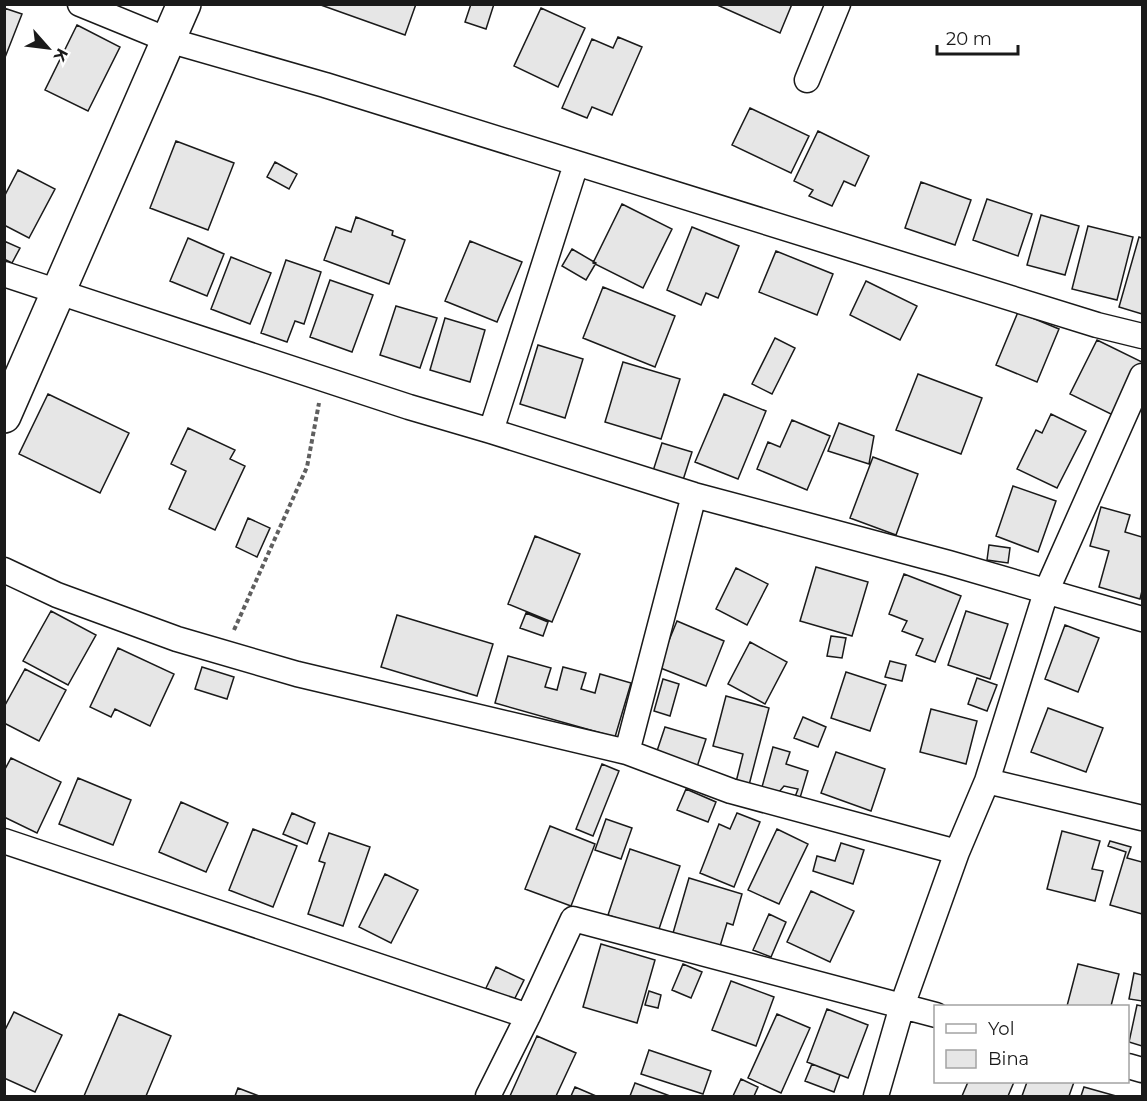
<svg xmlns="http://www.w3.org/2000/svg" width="1147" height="1101" viewBox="0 0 1147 1101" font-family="Montserrat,sans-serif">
<rect width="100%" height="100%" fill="#fff"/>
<path fill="#e6e6e6" stroke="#1a1a1a" stroke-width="1.5" d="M318,4H416L405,35Z
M471,4H494L486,29L465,22Z
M715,4H792L780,33Z
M4,8L22,14L4,60Z
M541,8L585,28L558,87L514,66Z
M77,25L120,47L88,111L45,90Z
M618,37L642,47L612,115L592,107L587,118L562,108L592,39L613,48Z
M750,108L809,136L791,173L732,145Z
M818,131L869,156L855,186L844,181L832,206L809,196L813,190L794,181Z
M176,141L234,163L208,230L150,208Z
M275,162L297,174L289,189L267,177Z
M18,170L55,189L29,238L4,225V197Z
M921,182L971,200L955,245L905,228Z
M987,199L1032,214L1018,256L973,240Z
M622,204L672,229L643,288L593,263Z
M1041,215L1079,226L1065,275L1027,265Z
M356,217L393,231L392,235L405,240L389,284L324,260L336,227L351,232Z
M1088,226L1133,237L1117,300L1072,289Z
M692,227L739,246L718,298L706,293L701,305L667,290Z
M1139,237L1142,238V314L1119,307Z
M188,238L224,254L207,296L170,281Z
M4,241L20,248L12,263L4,259Z
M470,241L522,262L497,322L445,301Z
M572,249L596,263L586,280L562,266Z
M776,251L833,274L817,315L759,292Z
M231,257L271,273L250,324L211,309Z
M286,260L321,272L304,324L295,321L287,342L261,333Z
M330,280L373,295L352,352L310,337Z
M866,281L917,306L900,340L850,315Z
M603,287L675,316L655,367L583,338Z
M396,306L437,318L420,368L380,355Z
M1018,312L1059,329L1037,382L996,365Z
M445,318L485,330L470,382L430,370Z
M775,338L795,348L772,394L752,384Z
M1097,340L1142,362L1117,417L1070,394Z
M538,345L583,359L565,418L520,404Z
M623,362L680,379L661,439L605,422Z
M918,374L982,398L961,454L896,430Z
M48,394L129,433L100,493L19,454Z
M724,394L766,411L738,479L695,462Z
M1051,414L1086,431L1057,488L1017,469L1036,430L1042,433Z
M792,420L830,436L807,490L757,469L768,442L780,447Z
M839,423L874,436L869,464L828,451Z
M188,428L235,450L230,459L245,466L215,530L169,509L186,471L171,464Z
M662,443L692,452L683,480L653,471Z
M873,457L918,474L896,535L850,518Z
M1013,486L1056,501L1038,552L996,536Z
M1101,507L1130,515L1125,532L1142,537V591L1140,599L1099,587L1109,551L1090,546Z
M248,518L270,528L257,557L236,547Z
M535,536L580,554L552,622L508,604Z
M989,545L1010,548L1008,563L987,560Z
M816,567L868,582L852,636L800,621Z
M736,568L768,584L747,625L716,609Z
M904,574L961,596L935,662L916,655L923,639L902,631L907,621L889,614Z
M51,611L96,635L68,685L23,661Z
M966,611L1008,624L990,679L948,665Z
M526,613L548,622L543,636L520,628Z
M397,615L493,644L477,696L381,667Z
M677,621L724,641L706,686L658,667Z
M1065,625L1099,638L1078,692L1045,679Z
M831,636L846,638L842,658L827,656Z
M750,642L787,662L765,704L728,684Z
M118,648L174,674L150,726L115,709L111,717L90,707Z
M508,656L551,668L545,687L557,690L563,667L586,673L581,689L595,693L600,674L631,683L615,737L495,703Z
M890,661L906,665L902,681L885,677Z
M202,667L234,677L227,699L195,689Z
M25,669L66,690L39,741L4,723V707Z
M846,672L886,685L870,731L831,718Z
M977,678L997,685L987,711L968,704Z
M663,679L679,684L670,716L654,711Z
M726,696L769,708L749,785L736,782L743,754L713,746Z
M1048,708L1103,728L1086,772L1031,752Z
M931,709L977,721L966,764L920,752Z
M803,717L826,727L818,747L794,738Z
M665,727L706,739L696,770L655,757Z
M773,747L790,752L786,764L808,771L800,798L795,797L798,789L784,786L779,792L762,787Z
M836,752L885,769L871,811L821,793Z
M11,758L61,782L37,833L4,817V771Z
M602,764L619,771L593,836L576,829Z
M78,778L131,800L113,845L59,824Z
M686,789L716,802L708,822L677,810Z
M181,802L228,823L206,872L159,852Z
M292,813L315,823L307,844L283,834Z
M737,813L760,822L734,887L700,873L719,824L730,829Z
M606,819L632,828L621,859L595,850Z
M550,826L595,844L571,906L525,889Z
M253,829L297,846L273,907L229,890Z
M777,829L808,844L779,904L748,890Z
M1062,831L1100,841L1092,869L1103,871L1095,901L1047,889Z
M329,833L370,847L343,926L308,914L325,863L319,861Z
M1110,841L1131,847L1127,858L1142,862V914L1110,905L1126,852L1108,846Z
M841,843L864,850L853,884L813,871L817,856L835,861Z
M630,849L680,866L658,932L608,915Z
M385,874L418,890L391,943L359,927Z
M689,878L742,894L733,925L727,923L718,953L671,940Z
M811,891L854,911L830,962L787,942Z
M769,914L786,922L771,957L753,950Z
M601,944L655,960L637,1023L583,1007Z
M683,964L702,972L691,998L672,990Z
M1078,964L1119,974L1111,1006H1067Z
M496,967L524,980L514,1000L486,988Z
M1134,973L1142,975V1001L1129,999Z
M731,981L774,997L756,1046L712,1030Z
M649,991L661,995L658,1008L645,1005Z
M1137,1005L1142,1006V1046L1129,1042Z
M827,1009L868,1025L848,1078L807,1062Z
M14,1012L62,1035L35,1092L4,1078V1032Z
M119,1014L171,1036L146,1096H84Z
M777,1014L810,1028L781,1093L748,1078Z
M537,1036L576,1053L556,1096H510Z
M649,1050L711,1071L703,1094L641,1074Z
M812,1064L840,1075L834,1092L805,1081Z
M741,1079L758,1087L754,1096H733Z
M968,1082H1014L1008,1096H962Z
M1027,1082H1074L1069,1096H1022Z
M635,1083L670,1096H630Z
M575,1087L596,1096H571Z
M1084,1087L1116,1096H1081Z
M238,1088L259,1096H235Z"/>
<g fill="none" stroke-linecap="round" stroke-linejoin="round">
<g stroke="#1a1a1a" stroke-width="27">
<path id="street" d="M80,4L168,40L325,85L1097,325L1142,336
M807,80L838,4
M4,274L409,407L491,431L694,495L949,563L1142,619
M491,431L576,164
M4,570L57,595L177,639L297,674L627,752L731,791L957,852
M627,752L694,495
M987,781L1142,818
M4,841L528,1016
M1128,1066L1142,1070
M488,1096L528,1016L573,919L936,1015
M876,1096L902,1006L957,852L987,781L1046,592L1142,376"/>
</g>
<g stroke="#1a1a1a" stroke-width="36">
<path id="secondary" d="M4,416L184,4"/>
</g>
<path stroke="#5f5f5f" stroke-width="4" stroke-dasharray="4.5 3" stroke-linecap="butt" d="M234,630L307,467L319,403"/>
<use href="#street" stroke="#fff" stroke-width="24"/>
<use href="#secondary" stroke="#fff" stroke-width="33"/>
</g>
<rect width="1147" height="1101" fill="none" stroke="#1a1a1a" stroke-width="12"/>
<rect x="934" y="1005" width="195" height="78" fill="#ffffff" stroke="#a3a3a3" stroke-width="1.5"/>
<rect x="946" y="1024" width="30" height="9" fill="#ffffff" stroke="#a3a3a3" stroke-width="1.5"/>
<text x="988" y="1035" font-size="18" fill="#1a1a1a">Yol</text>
<rect x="946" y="1050" width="30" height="18" fill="#e6e6e6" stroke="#a3a3a3" stroke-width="1.5"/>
<text x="988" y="1065" font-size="18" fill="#1a1a1a">Bina</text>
<g transform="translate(48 48) rotate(118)" stroke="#ffffff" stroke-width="4.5" paint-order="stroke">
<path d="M0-4.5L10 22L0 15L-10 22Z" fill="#1a1a1a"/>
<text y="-9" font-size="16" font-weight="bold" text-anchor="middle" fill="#1a1a1a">K</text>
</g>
<path d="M937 45v9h81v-9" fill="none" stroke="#1a1a1a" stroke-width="3"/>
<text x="946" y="45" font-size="18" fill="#1a1a1a" stroke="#ffffff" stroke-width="4.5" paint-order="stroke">20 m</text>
</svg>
